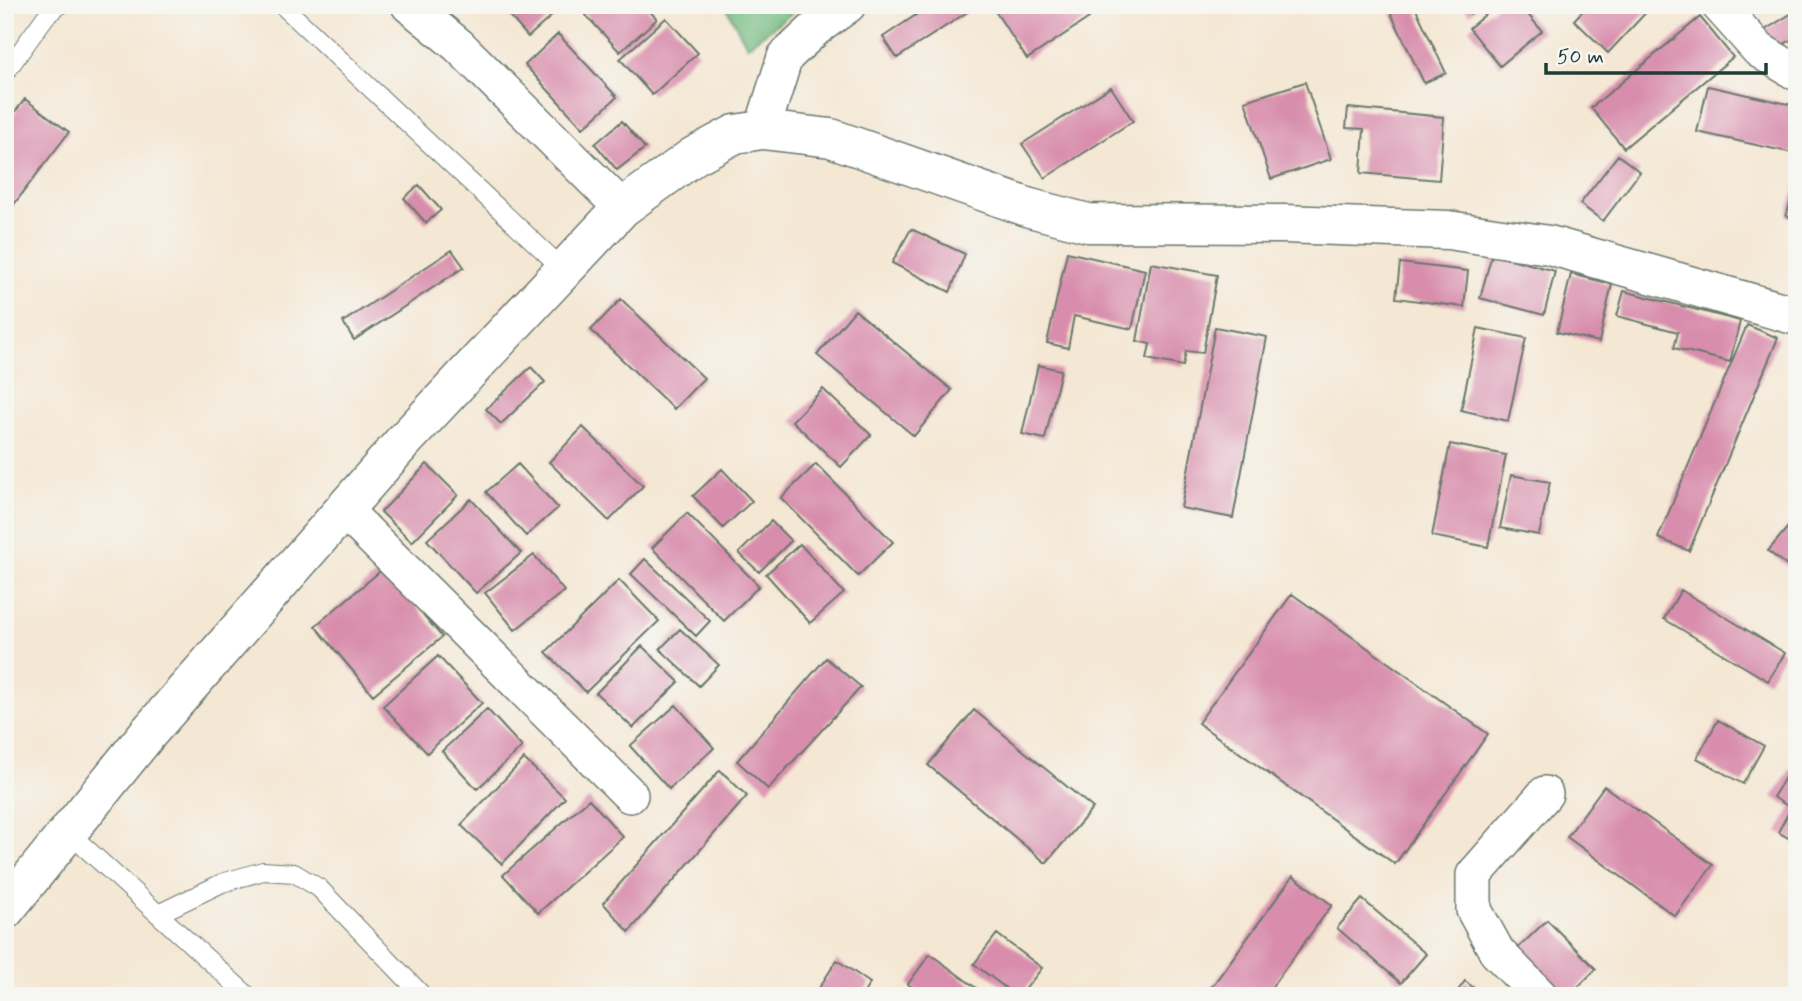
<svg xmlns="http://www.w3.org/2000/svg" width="1802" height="1001" viewBox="0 0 1802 1001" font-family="Mynerve,sans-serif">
<rect width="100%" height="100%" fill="#f6f6f2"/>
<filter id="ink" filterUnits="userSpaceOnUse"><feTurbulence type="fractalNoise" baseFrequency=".0143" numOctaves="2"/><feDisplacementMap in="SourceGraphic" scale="14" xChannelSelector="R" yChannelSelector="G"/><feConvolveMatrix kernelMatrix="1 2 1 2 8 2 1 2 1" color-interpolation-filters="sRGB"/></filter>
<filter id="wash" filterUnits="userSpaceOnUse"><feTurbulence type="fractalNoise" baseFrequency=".00686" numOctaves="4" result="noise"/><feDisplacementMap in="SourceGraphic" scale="28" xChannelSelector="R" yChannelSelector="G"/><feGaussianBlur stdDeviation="1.57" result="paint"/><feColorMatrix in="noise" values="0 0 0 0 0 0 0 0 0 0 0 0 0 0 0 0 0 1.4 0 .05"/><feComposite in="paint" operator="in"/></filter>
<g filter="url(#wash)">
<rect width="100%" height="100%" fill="#f4e7d3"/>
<path fill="#74bc81" stroke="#4a7c5a" stroke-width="2" d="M725,5H803L747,46Z"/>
<g id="blocks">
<path fill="#d88dac" d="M500,5H564L528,37Z
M590,5H644L657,19L620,52L583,12Z
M931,5H978L897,58L883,37Z
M991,5H1080L1089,18L1027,59Z
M1387,5H1414L1446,73L1424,83Z
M1461,5H1479L1470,14Z
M1497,5H1520L1542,31L1500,66L1469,28Z
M1588,5H1653L1608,53L1574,20Z
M1797,10V36L1773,51L1760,33Z
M1700,17L1733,57L1624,148L1591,108Z
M666,18L698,53L652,95L620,59Z
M558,34L617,97L583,128L525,65Z
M1305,82L1331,159L1271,179L1245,101Z
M1708,86L1797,106V154L1697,132Z
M1111,87L1133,121L1045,178L1022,144Z
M25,99L69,132L5,216V125Z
M1348,108L1444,117L1439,180L1361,173L1364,129L1346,128Z
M622,121L645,148L617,170L595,144Z
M1618,155L1640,172L1603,221L1580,204Z
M1797,181V219L1786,216Z
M419,185L441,210L426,223L404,198Z
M911,229L965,254L950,292L892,263Z
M452,250L464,267L354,340L343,322Z
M1067,252L1145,270L1132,329L1074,316L1068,348L1047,343Z
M1492,254L1555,271L1544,315L1480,298Z
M1151,263L1217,275L1203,353L1186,351L1183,366L1147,359L1150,344L1137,341Z
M1400,263L1468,271L1464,307L1396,298Z
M1571,274L1612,284L1599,342L1557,332Z
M1624,291L1740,321L1730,362L1674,348L1678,332L1617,316Z
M621,299L704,378L674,409L591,330Z
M855,310L952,390L914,436L817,355Z
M1747,325L1778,338L1689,551L1658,538Z
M1215,327L1267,337L1233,518L1181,508Z
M1478,328L1526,338L1508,421L1461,410Z
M1038,365L1061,370L1045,439L1022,434Z
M531,367L545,382L501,424L486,409Z
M823,389L871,435L841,467L792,421Z
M583,427L643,486L609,521L549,462Z
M1450,444L1506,455L1488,547L1432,536Z
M427,464L458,495L412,542L381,512Z
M518,464L558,508L526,536L486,492Z
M816,464L893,542L858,576L781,498Z
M722,469L752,501L723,528L693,496Z
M1511,475L1550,482L1539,535L1500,528Z
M471,499L521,553L476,593L427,540Z
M687,513L759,586L724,621L652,548Z
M1797,516V574L1768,551Z
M771,521L791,541L759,572L739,553Z
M800,544L844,593L810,623L766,574Z
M534,555L564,591L515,630L485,593Z
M645,559L710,621L696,636L631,574Z
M384,568L442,637L373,695L315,626Z
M619,580L659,621L586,692L546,652Z
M1681,590L1785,653L1768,681L1664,619Z
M1292,594L1488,734L1395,864L1198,723Z
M680,629L719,665L699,686L660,649Z
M642,646L679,682L633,728L596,693Z
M438,656L482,703L427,753L383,706Z
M826,658L861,687L768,789L737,761Z
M676,705L714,748L669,789L630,746Z
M487,709L522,747L477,789L442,751Z
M974,710L1093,808L1046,863L928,765Z
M1718,720L1764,746L1743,784L1697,758Z
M524,759L565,798L502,864L461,825Z
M1791,768L1797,771V843L1778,832L1791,808L1773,797Z
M720,770L747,796L629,932L603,903Z
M1604,786L1713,865L1675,916L1567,837Z
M589,799L623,837L538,913L503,875Z
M1293,876L1332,905L1265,996H1205Z
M1362,899L1426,954L1401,983L1337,928Z
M1547,920L1596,969L1569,996H1560L1515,951Z
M997,934L1042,968L1020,996H1016L974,964Z
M930,954L987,996H924L908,984Z
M837,960L870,983L862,996H814Z
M1465,981L1484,996H1454Z"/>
</g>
</g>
<g filter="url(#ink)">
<use href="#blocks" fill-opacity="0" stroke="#6a786c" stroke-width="2"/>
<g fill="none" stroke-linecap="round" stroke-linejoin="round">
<g stroke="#6a786c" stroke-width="20">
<path id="lane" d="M282,5L564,270
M5,73L46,16L59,5
M69,833L248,996
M158,914L222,883L263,871L294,873L319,888L423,996"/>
</g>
<g stroke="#6a786c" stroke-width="38">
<path id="street" d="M409,5L458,45L622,208
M1719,5L1759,50L1797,73
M762,130L785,57L816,28L848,5
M345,511L630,795
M1540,996L1497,952L1474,910V875L1545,794"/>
</g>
<g stroke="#6a786c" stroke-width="41">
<path id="secondary" d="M5,910L149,732L403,442L622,208L694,156L735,134L762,130L831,138L1030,208L1088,223L1284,224L1448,230L1549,245L1797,316"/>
</g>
<use href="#lane" stroke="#fff" stroke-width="18"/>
<use href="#street" stroke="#fff" stroke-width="35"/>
<use href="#secondary" stroke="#fff" stroke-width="38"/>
</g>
</g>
<rect width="1802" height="1001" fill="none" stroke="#f6f6f2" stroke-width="28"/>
<path d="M1546 63v10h220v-10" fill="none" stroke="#1f3d34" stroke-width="3.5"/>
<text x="1557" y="63" font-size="21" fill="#1f3d34" stroke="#f6f6f2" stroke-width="5" paint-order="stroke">50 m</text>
</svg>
